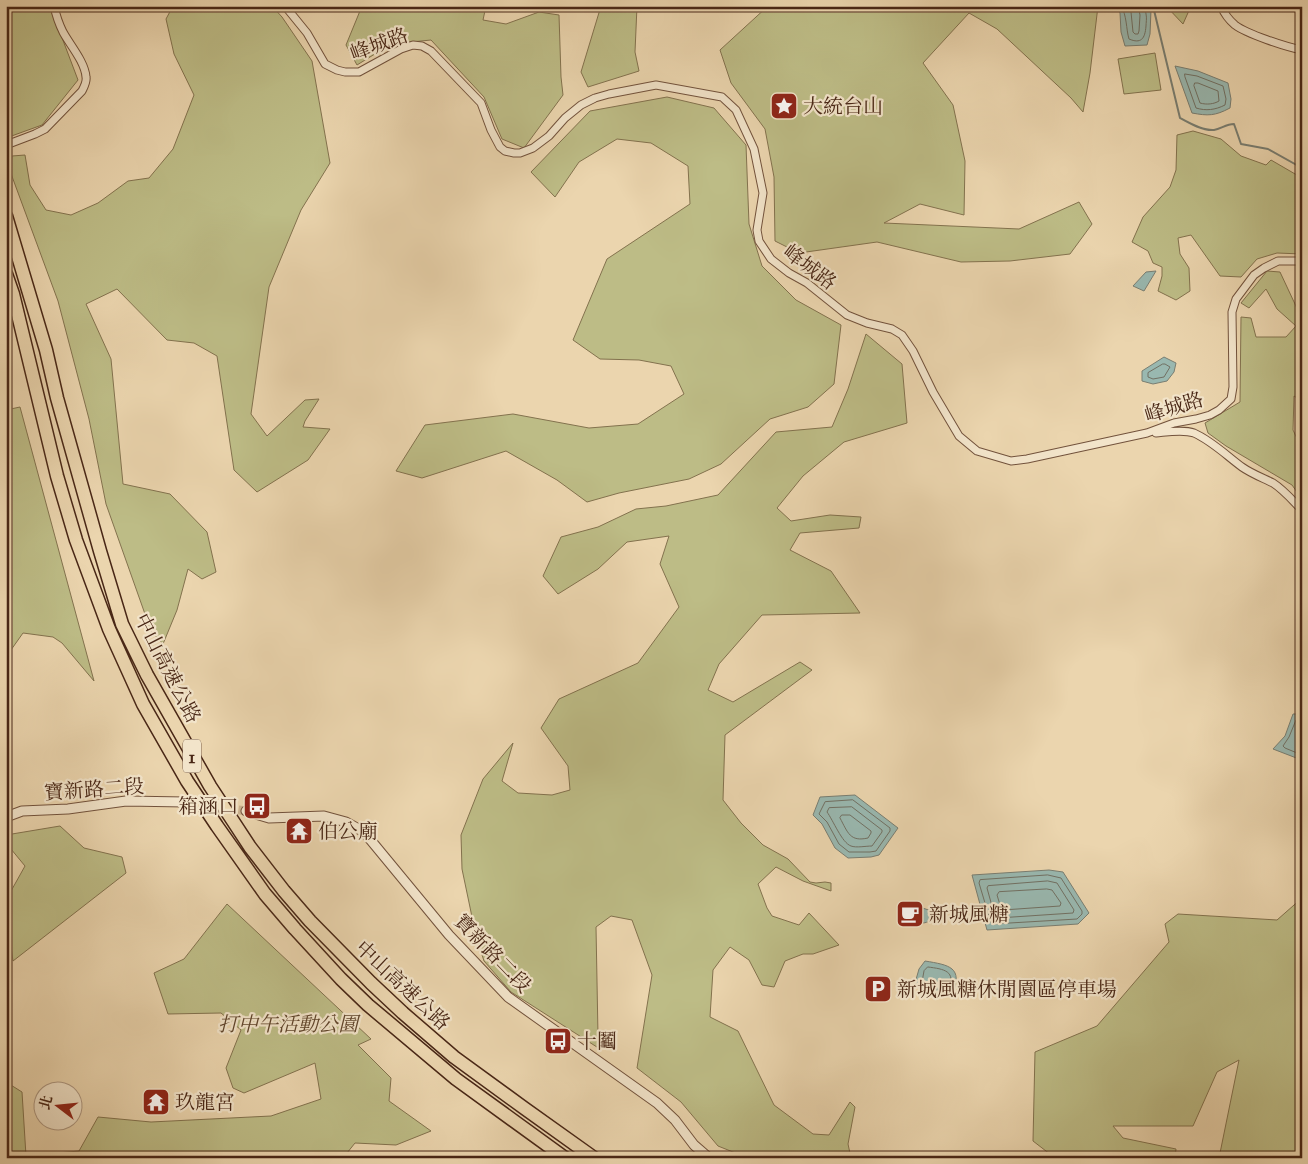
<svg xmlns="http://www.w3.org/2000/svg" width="1308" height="1164" viewBox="0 0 1308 1164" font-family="'Sorts Mill Goudy','Noto Serif TC',serif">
<rect width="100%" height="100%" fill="#ebd5ae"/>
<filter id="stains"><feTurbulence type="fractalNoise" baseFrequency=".004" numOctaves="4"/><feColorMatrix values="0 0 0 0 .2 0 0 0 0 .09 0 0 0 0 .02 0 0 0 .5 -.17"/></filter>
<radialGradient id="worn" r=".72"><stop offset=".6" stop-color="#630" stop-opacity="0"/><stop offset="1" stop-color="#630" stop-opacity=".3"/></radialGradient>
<path fill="#bdbc86" stroke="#83724e" d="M6,6H50L78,80L42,125L6,138Z
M173,6H272L282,17L312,61L330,163L301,210L269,287L251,414L267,436L305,400L319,399L305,421L303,427L330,429L308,460L257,492L234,470L217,356L194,343L167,340L117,289L86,304L111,359L123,484L170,494L207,532L216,572L202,579L188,569L177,610L163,644L151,631L106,504L89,419L58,301L10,171L12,156L25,155L30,185L46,210L71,215L98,203L128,181L149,178L173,149L194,95L174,54L166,19Z
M362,6H486L483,20L506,24L539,12L559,15L561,77L563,95L524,148L502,139L484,97L431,40L391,44L357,65L346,45Z
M601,6H637L635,52L639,71L588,87L581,72Z
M768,6H1098L1090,73L1083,112L1071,98L997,29L969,13L923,63L953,105L965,161L964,215L920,204L884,223L1019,229L1079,202L1092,224L1070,254L1010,261L961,262L877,242L799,253L775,241L774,177L765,129L731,83L720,50Z
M1166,6H1191L1183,24Z
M1155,53L1161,90L1124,94L1118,59Z
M667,97L714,108L746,145L749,224L762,266L796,300L841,325L834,384L808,407L770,419L721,464L689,479L619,493L587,502L557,480L506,451L422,478L396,471L425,425L513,414L589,428L638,424L684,394L671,366L639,360L600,359L573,340L607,259L690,204L688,166L651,143L617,139L579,162L555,197L531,172L590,111Z
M1193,131L1221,139L1241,156L1266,165L1271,160L1302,178V254L1277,253L1257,259L1241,277L1220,276L1191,235L1178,238L1180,254L1189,268L1190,291L1176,300L1158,291L1162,276V267L1153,263L1148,251L1132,242L1143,217L1170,187L1176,170L1177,135Z
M1267,271L1280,272L1302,319V401L1294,396L1293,430L1302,449V499L1292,485L1226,446L1208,433L1205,423L1240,402L1241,317L1251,318L1256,337H1286L1296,326L1277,309L1266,289L1249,308L1241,303Z
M866,334L902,364L907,423L844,442L803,476L777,508L791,521L830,515L861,517L859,528L800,533L790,550L831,571L860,613L762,615L719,664L708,690L733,702L800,662L812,670L725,735L723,800L741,823L763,845L788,859L810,882L816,883L825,882L831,883V891L803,881L776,867L758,884L767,908L772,916L799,925L809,913L839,945L813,954H803L785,961L774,987L762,985L749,960L730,947L713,970L710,1017L738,1031L774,1105L813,1134L829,1135L850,1102L855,1107L848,1144L851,1158H748L718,1146L681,1102L637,1068L652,975L632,920L611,916L596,927L598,1036L600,1049L511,992L484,961L476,936L462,869L461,835L483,779L513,743L502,781L518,793L552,795L570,790L568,766L541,728L559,699L638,663L679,607L660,564L669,536L627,542L598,569L558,594L543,576L561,537L598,527L636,509L666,506L718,495L776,432L832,427L848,389Z
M20,407L94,681L62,643L53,637L23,633L6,657V410Z
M60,826L84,848L122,857L126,873L13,961L6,914V900L25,866L6,843V835Z
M1302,898V1027L1299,1039V1061L1302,1064V1158H1219L1239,1060L1217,1072L1193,1126H1113L1123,1138L1176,1149L1175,1158H1055L1033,1141L1035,1052L1097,1026L1169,942L1165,924L1178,914L1277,920Z
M227,904L371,1039L358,1045L391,1078L389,1101L431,1131L396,1145L355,1143L343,1158H6V1082L22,1092L26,1156L79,1151L98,1117L151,1122L271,1116L321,1099L315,1063L244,1093L233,1088L226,1068L241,1030L221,1013L168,1014L154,973L184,959Z"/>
<path fill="#99b8b0" stroke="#797e72" d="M1114,6H1147L1151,10L1150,34L1147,45L1125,46L1121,32L1120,13Z
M1175,66L1198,71L1228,83L1231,99L1230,108C1215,116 1208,116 1192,113Z
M1156,271L1144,291L1133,286L1146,272Z
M1164,357L1176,363L1174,372L1167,381L1153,384L1142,381V371Z
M1293,714H1302V761L1299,759L1273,749L1285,736Z
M855,795L898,828L879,855L871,857L848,858L835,848L822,824L813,815L820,797Z
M1049,870L1063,872L1089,913L1078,924L987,930L972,875Z
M922,908C923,908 929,910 930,911C937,918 925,927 917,921L919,910Z
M925,961C949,965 964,967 952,995C939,997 925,992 915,983L919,969Z"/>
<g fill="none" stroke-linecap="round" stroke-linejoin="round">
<path stroke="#717063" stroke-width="1" d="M1121,6C1127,15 1126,29 1129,39C1141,44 1145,39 1146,26C1146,23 1147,18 1146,14C1146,11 1144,9 1144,6
M1128,6L1131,12L1133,32L1135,34H1138L1139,31L1140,15L1138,6
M1185,74L1197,76L1223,86L1226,99L1225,105C1215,110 1206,111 1196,108L1185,77Z
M1195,83H1198L1218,91L1219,101C1214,104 1207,105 1200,103L1194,86Z
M1163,364H1165L1170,367L1164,377L1153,379L1148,377V373Z
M1302,719L1296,720L1289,737L1283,746L1285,748L1302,755
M853,800L890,828V831L876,851L870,852H849L839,844L827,822L819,814L825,802Z
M852,807L882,830V832L872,846C866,846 856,848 851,846C842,843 833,820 827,812L829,808Z
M842,815H850L871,831V833L868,838C850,842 848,833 840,818Z
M1048,875L1061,878L1082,911V914L1077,919L993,924L991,923L979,883L980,880Z
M1048,881L1057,883L1074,910L1073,913L998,918L995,917L987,888L988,886Z
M1047,889L1052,890L1061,903L1060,906L1003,910L1001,908L997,895L999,892Z
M928,967C944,969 957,971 948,990C939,991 929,988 922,982L924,971Z"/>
<path stroke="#797e72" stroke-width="2" d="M1153,6L1180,118C1189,123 1203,131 1214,130C1221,129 1226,124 1234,124L1241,144L1268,149L1302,168"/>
<path stroke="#cbb290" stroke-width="9" stroke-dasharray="9 4.5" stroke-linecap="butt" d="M185,802L246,811"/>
<g stroke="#72523c" stroke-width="9">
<path id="minor" d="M285,6L307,33L325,64L337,70L345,72H359L401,49L413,45L422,46L431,51L481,103L491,130L500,147L505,151L514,153H520L533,148L549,136L565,118L581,105L595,98L609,94L656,85L722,97L736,110L754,149L763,193L757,230L759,241L771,259L789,273L807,283L847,315L867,323L892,329L902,335L913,351L933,392L959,436L977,451L1011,461L1027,459L1147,433L1174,423L1196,419L1210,415L1219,410L1231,399L1233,387L1232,312L1236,299L1254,275L1264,268L1278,261H1302
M1221,6C1224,13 1229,20 1235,25C1247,34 1286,47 1302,50
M6,145L35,134L45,129L82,91C84,87 87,82 86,77C85,62 70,45 63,32C59,24 56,15 54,6
M1156,433C1167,432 1183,429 1194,433C1212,441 1227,456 1242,467C1252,474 1263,478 1273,483C1284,490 1293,501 1302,510"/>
</g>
<g stroke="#72523c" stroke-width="11">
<path id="tertiary" d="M246,811L269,818L324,816L346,822L364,832L449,935L508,997L657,1103L675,1120L694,1145L709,1158
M6,817L22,811L68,809L126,801L185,802"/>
</g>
<g stroke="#492716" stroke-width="15">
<path id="motorway" d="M6,216L46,350L57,398L100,551L122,624L147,675L210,786L250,847L284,891L310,921L371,983L403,1013L454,1057L524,1108L594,1158
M6,274L13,294L57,476L76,540L109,629L143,704L187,781L217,826L265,894L295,929L341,979L368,1005L456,1079L565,1158"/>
</g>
<use href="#minor" stroke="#f2e4ca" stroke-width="7"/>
<use href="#tertiary" stroke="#f2e4ca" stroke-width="9"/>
<use href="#motorway" stroke="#ebd5ae" stroke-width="12"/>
</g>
<defs>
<g id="sight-square" transform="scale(1.4375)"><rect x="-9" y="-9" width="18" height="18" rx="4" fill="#8f2418" stroke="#f2e4ca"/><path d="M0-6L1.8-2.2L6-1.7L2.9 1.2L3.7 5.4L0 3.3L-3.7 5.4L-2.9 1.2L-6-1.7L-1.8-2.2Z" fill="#fff"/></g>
<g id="bus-square" transform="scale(1.4375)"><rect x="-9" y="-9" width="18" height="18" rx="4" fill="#8f2418" stroke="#f2e4ca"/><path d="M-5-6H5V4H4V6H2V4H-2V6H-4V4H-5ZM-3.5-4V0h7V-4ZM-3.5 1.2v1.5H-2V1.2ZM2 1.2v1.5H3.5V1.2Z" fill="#fff"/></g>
<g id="temple-square" transform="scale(1.4375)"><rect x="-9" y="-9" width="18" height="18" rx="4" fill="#8f2418" stroke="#f2e4ca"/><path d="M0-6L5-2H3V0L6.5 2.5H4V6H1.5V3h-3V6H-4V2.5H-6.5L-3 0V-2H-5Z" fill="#fff"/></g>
<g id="cafe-square" transform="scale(1.4375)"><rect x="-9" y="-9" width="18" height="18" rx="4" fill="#8f2418" stroke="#f2e4ca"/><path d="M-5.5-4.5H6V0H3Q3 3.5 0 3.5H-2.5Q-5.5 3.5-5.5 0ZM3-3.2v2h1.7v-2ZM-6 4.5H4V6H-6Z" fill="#fff"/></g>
<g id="parking-square" transform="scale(1.4375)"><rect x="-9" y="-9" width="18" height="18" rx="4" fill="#8f2418" stroke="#f2e4ca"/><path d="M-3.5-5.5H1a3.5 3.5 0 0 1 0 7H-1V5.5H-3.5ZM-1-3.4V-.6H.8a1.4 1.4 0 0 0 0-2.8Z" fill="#fff"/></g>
</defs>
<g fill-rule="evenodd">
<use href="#sight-square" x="784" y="106"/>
<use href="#bus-square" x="257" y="806"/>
<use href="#temple-square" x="299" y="831"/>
<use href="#cafe-square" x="910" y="914"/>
<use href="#parking-square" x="878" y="989"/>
<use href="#bus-square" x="558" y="1041"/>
<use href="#temple-square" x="156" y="1102"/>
</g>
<g text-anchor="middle" stroke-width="4.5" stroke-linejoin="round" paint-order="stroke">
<rect fill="#f2e4ca" stroke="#7c604c" stroke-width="1" x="183" y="739.5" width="18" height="33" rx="4"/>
<g font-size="19" font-weight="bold" fill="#492716">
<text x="192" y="763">1</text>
</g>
<g font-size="20" fill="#492716" stroke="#f2e4ca">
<text transform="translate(379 44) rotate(-20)" y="7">峰城路</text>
<text transform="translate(810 267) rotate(37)" y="7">峰城路</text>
<text transform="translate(1174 407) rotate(-17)" y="7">峰城路</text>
<text transform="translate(168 668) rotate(63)" y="7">中山高速公路</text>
<text transform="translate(94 789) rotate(-4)" y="7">寶新路二段</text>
<text transform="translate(493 953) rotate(46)" y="7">寶新路二段</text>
<text transform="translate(403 985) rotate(43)" y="7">中山高速公路</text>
</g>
<g font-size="20" fill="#492716" stroke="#f2e4ca" text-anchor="start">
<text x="803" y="113">大統台山</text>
<text x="238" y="813" text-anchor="end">箱涵口</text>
<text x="318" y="838">伯公廟</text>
<text x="929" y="921">新城風糖</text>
<text x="897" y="996">新城風糖休閒園區停車場</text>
<text x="577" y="1048">十鬮</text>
<text x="175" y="1109">玖龍宮</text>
</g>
<g font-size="20" font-style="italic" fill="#60452c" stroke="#f2e4ca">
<text x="288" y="1031">打中午活動公園</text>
</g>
</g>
<rect width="1308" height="1164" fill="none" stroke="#ebd5ae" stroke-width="25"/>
<rect x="8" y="8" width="1293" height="1149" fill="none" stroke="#492716" stroke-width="2.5"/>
<rect x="12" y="12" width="1283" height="1139" fill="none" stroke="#492716"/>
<g transform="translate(58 1106) rotate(286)"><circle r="24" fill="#f2e4ca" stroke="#ae9882"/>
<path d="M0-4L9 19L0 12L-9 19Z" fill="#8f2418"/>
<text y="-8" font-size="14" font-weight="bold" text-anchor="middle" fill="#492716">北</text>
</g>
<rect width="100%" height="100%" filter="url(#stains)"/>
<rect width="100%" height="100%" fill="url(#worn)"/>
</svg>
